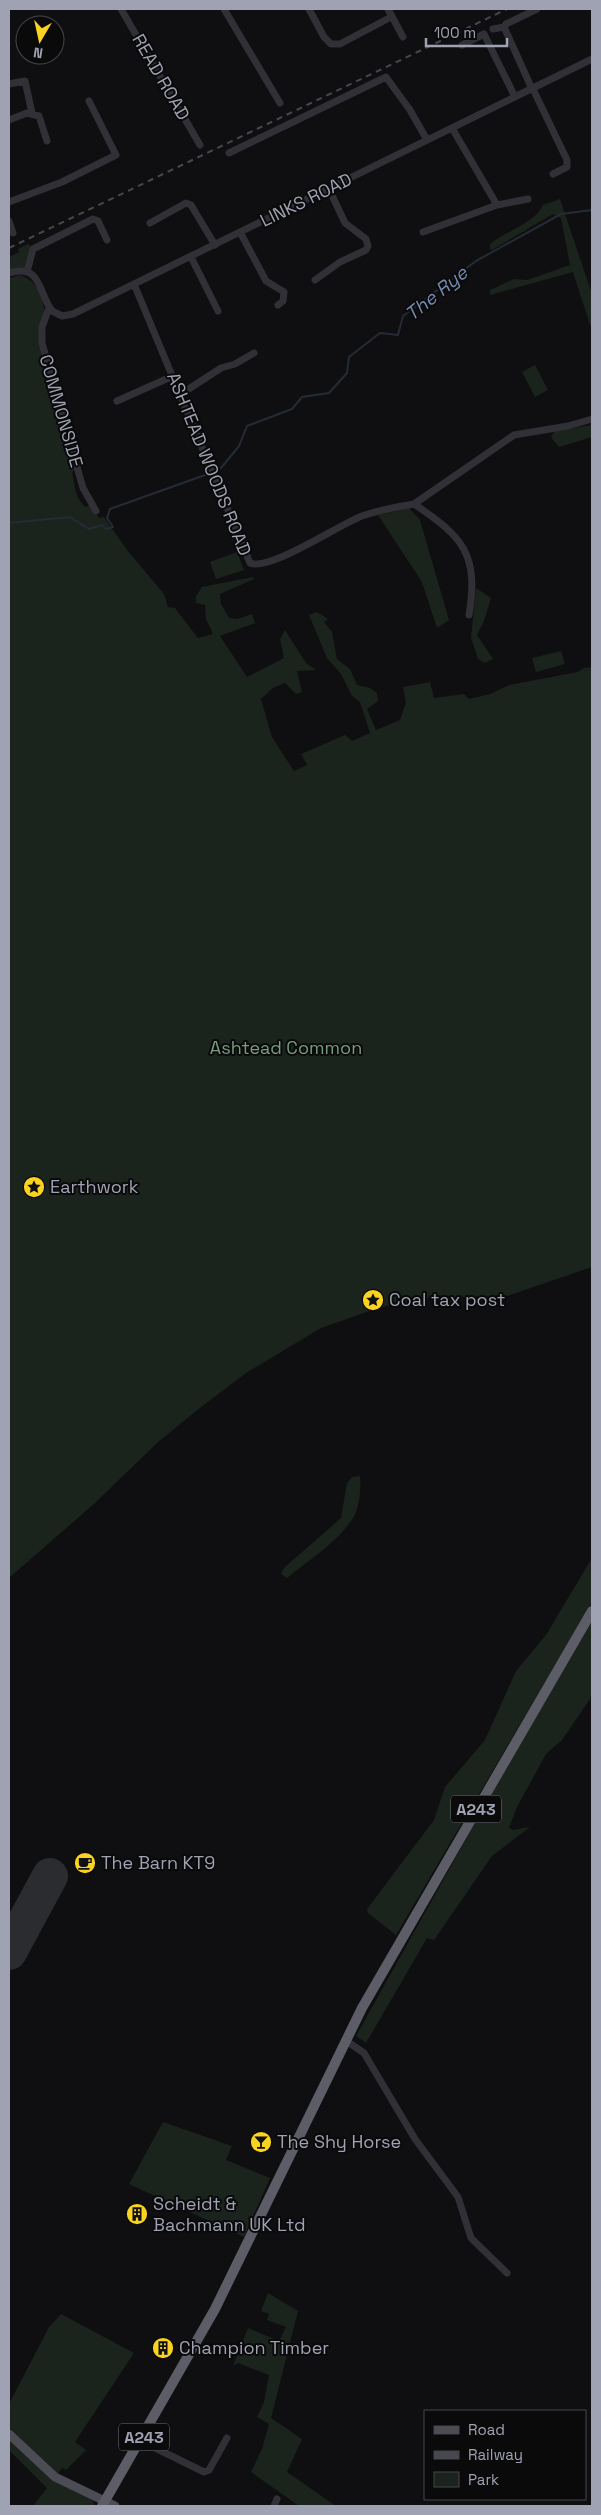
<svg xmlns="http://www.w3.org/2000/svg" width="601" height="2515" viewBox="0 0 601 2515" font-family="'Space Grotesk',sans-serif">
<rect width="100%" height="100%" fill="#0f0f11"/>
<path fill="#1b231d" d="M560,199L592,294V325H590L573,272L490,295V290L514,279L527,280L570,265L561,218L553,214L492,250L490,249V244C506,231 535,223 543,205Z
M28,244L32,248L26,267L9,271V257L19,252L18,249Z
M19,275C34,278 43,294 44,309C45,315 40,323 39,329L75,470L72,472C75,485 75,499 86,507L90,505L99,518L104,517L127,550L164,594L168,607L175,608L198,638L213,634L206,619L205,605L196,603V596L202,587L253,577L254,579L220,594L221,604L229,618L238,619L252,614L255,623L220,636L247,677L284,658L280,639L285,630L306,663L316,670L297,671L302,692L296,694L285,683L273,688L261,699L272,737L294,771L307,765L301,754L345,735L352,741L370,733L360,702L352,696L341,674L327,658L309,615L317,612L328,619L324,622L332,632L337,659L350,669L357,685L370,688L377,693L378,701L367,709L376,730L400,720L406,703L403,687L430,682L434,698L464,694L469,699L490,694L509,685L578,672L584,668L592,667V1267L507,1296L423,1298L378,1308L321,1328L246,1373L196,1411L157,1443L95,1503L9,1578V278Z
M535,365L548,390L535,397L522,372Z
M592,425V437L559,447L551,437L555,431Z
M409,508L420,520L449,620L437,628L422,582L378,515Z
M237,552L244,570L216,579L210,562Z
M476,588L491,598L484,621L477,635L493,659L485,663L478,659L471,638Z
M561,651L565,664L536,672L532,658Z
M360,1476C361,1488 360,1507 353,1518C338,1542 309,1560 287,1578L281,1574L285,1567L341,1518L347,1483L352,1477Z
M592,1558V1602L396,1935L368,1913L367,1909L434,1820L445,1787L485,1740L516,1671L546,1635Z
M592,1618V1692L590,1699L562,1740L546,1754L517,1807L509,1828L513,1830L530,1827L492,1856L434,1940L427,1938L366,2043L356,2036L541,1705Z
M163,2122L232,2146L226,2160L270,2178L244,2237L129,2184Z
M268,2293L298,2311L271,2418L302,2439L287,2472L336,2506H299L251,2472L262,2449L269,2424L257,2417L264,2402L269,2375L238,2363L233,2366L248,2328L279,2341L286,2327L267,2320L269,2314L261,2311Z
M61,2314L134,2353L75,2442L86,2450L66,2470L62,2468L58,2474L9,2428V2404L49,2327Z
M9,2439L52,2478L92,2500L95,2506H33L47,2488L9,2450Z"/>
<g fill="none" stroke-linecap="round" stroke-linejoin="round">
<path stroke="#252b34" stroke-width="2" d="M221,468L239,446L247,426L292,409L302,397L329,393L347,373L349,357L380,333L398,335L403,316L476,261L561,214L592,210
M9,523L70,517L89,529L102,525L106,529L113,527L107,518L110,509L205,475"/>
<path stroke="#2b2c30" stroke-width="36" d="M9,1952L50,1876"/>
<path stroke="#303036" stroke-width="7" d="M121,9L200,145
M224,9L280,103
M309,9L324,37L331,44H340L391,17
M388,9L403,37
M493,29L504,27
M462,45L484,34L515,97
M9,84L25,81L32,113
M532,89L504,27L506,24L537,9
M533,89L567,160V167L553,174
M9,120L27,113L39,116L47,141
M452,128L497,205
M229,153L386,77L410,110L427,140
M9,202L62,182L116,155L89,101
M9,221L13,233
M150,223L186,203L191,205L215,245
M240,232L266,281L284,292L283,301L278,305
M423,232L497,205L528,199
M191,257L218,311
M27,272L33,249L93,219L98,221L107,240
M9,273C42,263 38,293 52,311L62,316L73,314L592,59
M315,280L340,262L366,250L368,246L366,239L345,223L329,189
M134,284L250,563C269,572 340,524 362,516C379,510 396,507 414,504C463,537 479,554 469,615
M49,308L42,327V343L83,488L96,511
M181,394L221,368L235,364L254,353
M117,401L173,376
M414,504L514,435L568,426L592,419
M345,2040L364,2053L415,2139L458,2197L471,2238L507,2273
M141,2441L204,2472L209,2470L227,2438
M274,2506L277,2499"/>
<path stroke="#4c4c55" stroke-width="9" d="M9,2434L55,2477L115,2506"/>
<path stroke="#5c5d67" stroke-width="10" d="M102,2506L215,2309L362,2008L592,1611"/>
<path stroke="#47484f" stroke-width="2" stroke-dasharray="6 5" stroke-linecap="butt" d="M9,248L507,9"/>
</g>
<defs>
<g id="sight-disc" transform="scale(1.125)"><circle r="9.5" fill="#f9d31f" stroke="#0a0a0b"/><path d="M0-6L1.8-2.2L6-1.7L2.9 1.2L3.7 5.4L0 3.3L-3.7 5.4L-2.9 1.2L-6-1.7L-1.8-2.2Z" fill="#111"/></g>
<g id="cafe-disc" transform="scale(1.125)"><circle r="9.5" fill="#f9d31f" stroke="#0a0a0b"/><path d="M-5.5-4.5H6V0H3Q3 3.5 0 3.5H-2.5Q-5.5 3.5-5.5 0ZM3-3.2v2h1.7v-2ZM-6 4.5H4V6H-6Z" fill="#111"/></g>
<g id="bar-disc" transform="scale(1.125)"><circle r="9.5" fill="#f9d31f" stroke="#0a0a0b"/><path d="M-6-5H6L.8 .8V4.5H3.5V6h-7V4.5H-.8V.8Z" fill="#111"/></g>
<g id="building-disc" transform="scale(1.125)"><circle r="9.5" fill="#f9d31f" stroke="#0a0a0b"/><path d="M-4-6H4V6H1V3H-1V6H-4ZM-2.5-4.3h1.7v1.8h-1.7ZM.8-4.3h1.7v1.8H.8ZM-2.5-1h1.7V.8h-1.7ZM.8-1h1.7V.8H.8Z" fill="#111"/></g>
</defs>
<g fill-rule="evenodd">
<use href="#sight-disc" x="34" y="1187"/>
<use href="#sight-disc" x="373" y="1300"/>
<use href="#cafe-disc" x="85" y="1863"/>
<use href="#bar-disc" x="261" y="2142"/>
<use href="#building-disc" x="137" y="2214"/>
<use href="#building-disc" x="163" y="2348"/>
</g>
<g text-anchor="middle" stroke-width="4" stroke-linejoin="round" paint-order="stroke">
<g fill="#0a0a0b" stroke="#727480" stroke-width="1">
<rect x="451" y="1795.5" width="50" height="27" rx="4"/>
<rect x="119" y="2423.5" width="50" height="27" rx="4"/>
</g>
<g font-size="16" font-weight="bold" fill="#9fa2b2">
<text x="476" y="1815">A243</text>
<text x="144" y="2443">A243</text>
</g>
<g font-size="18" fill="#9fa2b2" stroke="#0a0a0b">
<text transform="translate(161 77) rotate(60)" y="6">READ ROAD</text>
<text transform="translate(306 200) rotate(-26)" y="6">LINKS ROAD</text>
<text transform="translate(61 411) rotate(74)" y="6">COMMONSIDE</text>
<text transform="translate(209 464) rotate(68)" y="6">ASHTEAD WOODS ROAD</text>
</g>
<g font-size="18" fill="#759e7e" stroke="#0a0a0b">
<text x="286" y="1054">Ashtead Common</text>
</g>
<g font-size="18" fill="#9fa2b2" stroke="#0a0a0b" text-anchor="start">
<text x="50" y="1193">Earthwork</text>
<text x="389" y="1306">Coal tax post</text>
<text x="101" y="1869">The Barn KT9</text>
<text x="277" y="2148">The Shy Horse</text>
<text x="153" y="2210">Scheidt &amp;<tspan x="153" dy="21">Bachmann UK Ltd</tspan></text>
<text x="179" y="2354">Champion Timber</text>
</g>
<g font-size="19" font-style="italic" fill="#748ab0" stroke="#0a0a0b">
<text transform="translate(436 293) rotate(-39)" y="7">The Rye</text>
</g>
</g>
<rect width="601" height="2515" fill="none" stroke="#9fa2b2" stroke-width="20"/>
<rect x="424" y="2410" width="162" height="90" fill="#0a0a0b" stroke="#46474e"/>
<rect x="434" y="2426" width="25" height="8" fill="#4c4c55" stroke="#46474e"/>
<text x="468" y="2435" font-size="15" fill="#9fa2b2">Road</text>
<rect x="434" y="2451" width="25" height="8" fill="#47484f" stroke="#46474e"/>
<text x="468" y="2460" font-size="15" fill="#9fa2b2">Railway</text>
<rect x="434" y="2472" width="25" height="15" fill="#1b231d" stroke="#46474e"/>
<text x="468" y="2485" font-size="15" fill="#9fa2b2">Park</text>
<g transform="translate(40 40) rotate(189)"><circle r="24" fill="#0a0a0b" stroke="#46474e"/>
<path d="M0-4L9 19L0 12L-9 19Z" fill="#f9d31f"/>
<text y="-8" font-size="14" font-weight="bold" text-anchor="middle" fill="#9fa2b2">N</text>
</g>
<path d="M426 38v8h81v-8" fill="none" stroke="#9fa2b2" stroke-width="2.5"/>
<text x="434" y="38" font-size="15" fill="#9fa2b2" stroke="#0a0a0b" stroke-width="4" paint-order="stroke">100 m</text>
</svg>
